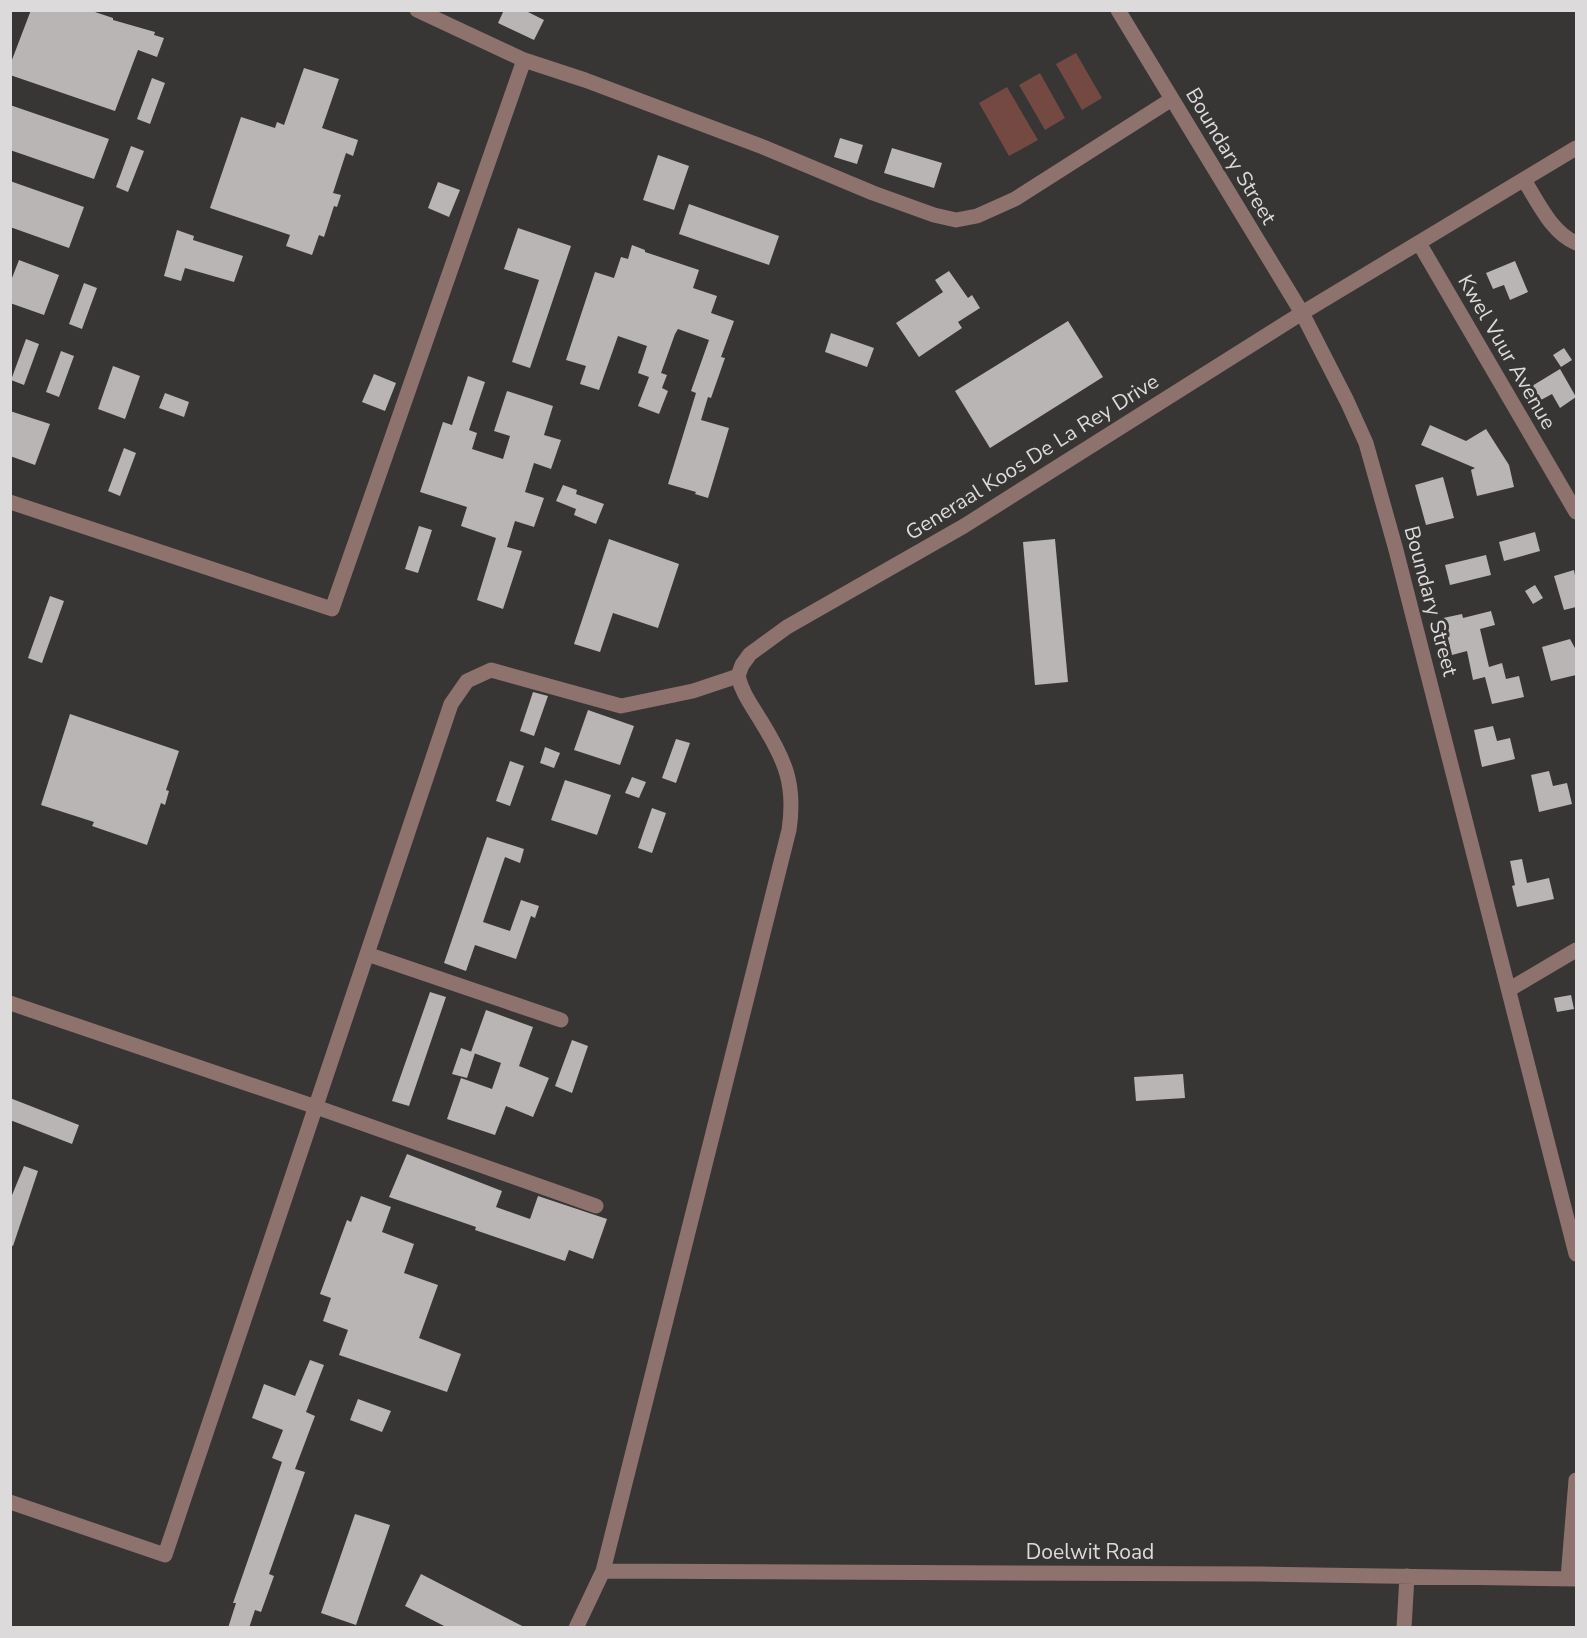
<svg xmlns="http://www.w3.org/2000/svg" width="1587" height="1638" viewBox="0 0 1587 1638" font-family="'Nunito Sans',sans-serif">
<rect width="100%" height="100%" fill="#383535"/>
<path fill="#744942" d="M1076,53L1102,98L1082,110L1056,64Z
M1040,73L1065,118L1045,130L1019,85Z
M1007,87L1038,140L1009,156L979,103Z"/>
<path fill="#b8b5b4" d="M31,10L92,11L113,18V20L155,32L154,35L164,38L157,57L138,50L115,111L10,75V65Z
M504,10H524L544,20L534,40L498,23Z
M304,68L339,79L322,128L358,140L353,156L346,153L333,193L341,195L337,207L334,206L324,237L319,235L312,255L286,246L290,235L210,208L241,117L275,128L277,122L284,125Z
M152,78L165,83L150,124L137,119Z
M10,105L109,139L94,179L10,150Z
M840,138L863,145L857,164L834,157Z
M131,146L144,151L128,192L116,187Z
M892,148L942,163L934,188L884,173Z
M658,155L689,166L674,210L643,200Z
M10,181L84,207L69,248L10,227Z
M438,182L460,190L449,217L428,208Z
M689,204L779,236L769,265L679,234Z
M518,228L571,246L530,368L512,362L539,280L504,269Z
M177,230L194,236L193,240L243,256L234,282L185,268L181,281L164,276Z
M632,245L645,250V252L699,270L693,288L717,296L711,313L734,321L721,357L725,358L711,398L708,397L701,420L729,428L708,498L695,494L696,492L668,484L696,393L691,391L709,340L678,329L675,334L661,373L667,375L662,388L668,391L659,414L638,406L649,377L638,373L647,346L618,336L599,390L580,384L586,366L566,360L595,272L614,278L621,257L628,259Z
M19,260L59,275L44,315L10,303V283Z
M1515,261L1528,292L1510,300L1504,285L1493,289L1486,273Z
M949,271L968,298L972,295L980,308L958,322L962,328L919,357L896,323L943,292L935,280Z
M84,283L97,288L82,329L69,324Z
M1068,321L1103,377L990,448L955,391Z
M831,333L874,348L867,367L825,352Z
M26,339L39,344L24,385L11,380Z
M1564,348L1572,360L1561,367L1553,355Z
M61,351L74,356L59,397L46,392Z
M113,366L140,376L125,419L98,409Z
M1560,369L1576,397L1560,408L1552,394L1541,400L1532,386Z
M374,374L396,383L385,411L362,402Z
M468,376L485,382L469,430L477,433L472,449L503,459L510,436L494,431L507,391L553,406L544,435L561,440L551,469L534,463L525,492L544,498L534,527L515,521L507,547L522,551L503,609L477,600L496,538L461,526L467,507L420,492L443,422L452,425Z
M165,393L189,402L184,417L159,408Z
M10,411L50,424L35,465L10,456Z
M1430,425L1466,441L1486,429L1509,465L1514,487L1477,496L1471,470L1475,468L1421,445Z
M124,448L136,453L120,496L108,491Z
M1443,477L1454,518L1426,525L1415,485Z
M563,485L577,490L576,494L604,504L596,524L574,515L576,509L556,501Z
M419,526L432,530L418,573L405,569Z
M1535,532L1540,551L1504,561L1499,542Z
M609,539L679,564L658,628L613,613L600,652L574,644Z
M1055,539L1068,682L1035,685L1023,542Z
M1486,555L1491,575L1450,585L1445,565Z
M1574,570L1576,581V607L1564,610L1554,576Z
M1535,585L1543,598L1533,604L1525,591Z
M50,596L64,601L42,663L28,658Z
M1491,611L1495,625L1480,629L1489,667L1502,663L1506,679L1519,676L1524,697L1492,704L1485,677L1473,680L1467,651L1452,655L1443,618L1462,614L1463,618Z
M1570,639L1576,650V675L1551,681L1542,647Z
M533,692L548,696L534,736L520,731Z
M588,710L634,726L620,765L574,750Z
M70,714L179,751L166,790L169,791L165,805L161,803L147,845L92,826L94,822L41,805Z
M1493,726L1497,741L1510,738L1515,759L1482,767L1474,730Z
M676,739L690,743L676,783L662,778Z
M545,747L560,753L554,768L540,763Z
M510,761L524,766L510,806L496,801Z
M1549,771L1553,786L1567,783L1572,804L1539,812L1531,775Z
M632,777L646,782L639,798L625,793Z
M565,780L611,795L597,835L551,820Z
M652,808L666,813L652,853L638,848Z
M487,837L524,849L520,863L505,857L483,922L510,931L521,900L539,906L535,918L531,916L516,959L475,945L466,971L444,963Z
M1522,859L1527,883L1549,878L1554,899L1517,907L1512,886L1515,885L1510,861Z
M430,992L446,997L409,1106L392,1101Z
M1571,995L1574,1009L1557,1012L1554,998Z
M486,1010L533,1027L519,1066L549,1078L533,1117L506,1106L495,1135L447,1119L461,1078L492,1089L501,1063L471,1052Z
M572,1040L588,1046L572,1093L555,1086Z
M461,1048L475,1053L467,1078L452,1074Z
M1183,1074L1185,1098L1136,1101L1134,1077Z
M10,1098L79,1125L72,1144L10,1120Z
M407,1154L502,1191L496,1207L530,1219L538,1196L607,1219L593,1259L569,1250L565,1261L475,1230L476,1227L389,1197Z
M24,1166L38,1171L13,1246L10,1245V1200Z
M361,1196L391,1207L382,1232L414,1244L404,1273L438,1285L419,1338L461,1354L447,1392L339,1355L348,1330L323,1321L331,1298L320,1294L347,1220L351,1222Z
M310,1360L324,1365L306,1412L315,1416L295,1469L305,1472L269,1574L274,1576L261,1612L255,1610L249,1628H228L236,1603H233L282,1462L272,1458L283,1430L252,1418L264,1384L295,1396Z
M358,1399L391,1411L382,1432L350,1420Z
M355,1514L390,1525L356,1625L321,1613Z
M421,1574L526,1628H448L405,1606Z"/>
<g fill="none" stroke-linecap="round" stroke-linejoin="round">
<path stroke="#8d726e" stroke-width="15" d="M417,10L524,60L585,80L763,147L873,193L934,215L956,220L977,216L1015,199L1172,99
M1118,10L1302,313L1347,401L1366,443L1396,550L1576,1254
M1524,180C1538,202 1551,232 1576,243
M1419,243L1576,512
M10,502L332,609L524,60
M367,954L561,1020
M1510,989L1576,950
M10,1003L316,1107L596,1206
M10,1502L165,1555L451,704L467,681L491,670L621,706L693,691L738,676L742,665L750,654L787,627L964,526L1302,313L1576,148
M603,1571L1260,1574L1576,1579
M1568,1578L1576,1480
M576,1628L603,1571L789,830C796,784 785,760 761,721C752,706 742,693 738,676
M1404,1628L1407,1576"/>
</g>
<g text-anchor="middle" stroke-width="6" stroke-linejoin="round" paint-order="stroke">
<g font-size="21" fill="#dcdada" stroke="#383535">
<text transform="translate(1231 156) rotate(59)" y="7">Boundary Street</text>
<text transform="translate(1507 352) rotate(60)" y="7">Kwel Vuur Avenue</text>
<text transform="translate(1032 457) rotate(-32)" y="7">Generaal Koos De La Rey Drive</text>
<text transform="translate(1431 601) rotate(75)" y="7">Boundary Street</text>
<text x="1090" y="1559">Doelwit Road</text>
</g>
</g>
<rect width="1587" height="1638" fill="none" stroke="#dcdada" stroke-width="24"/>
</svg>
